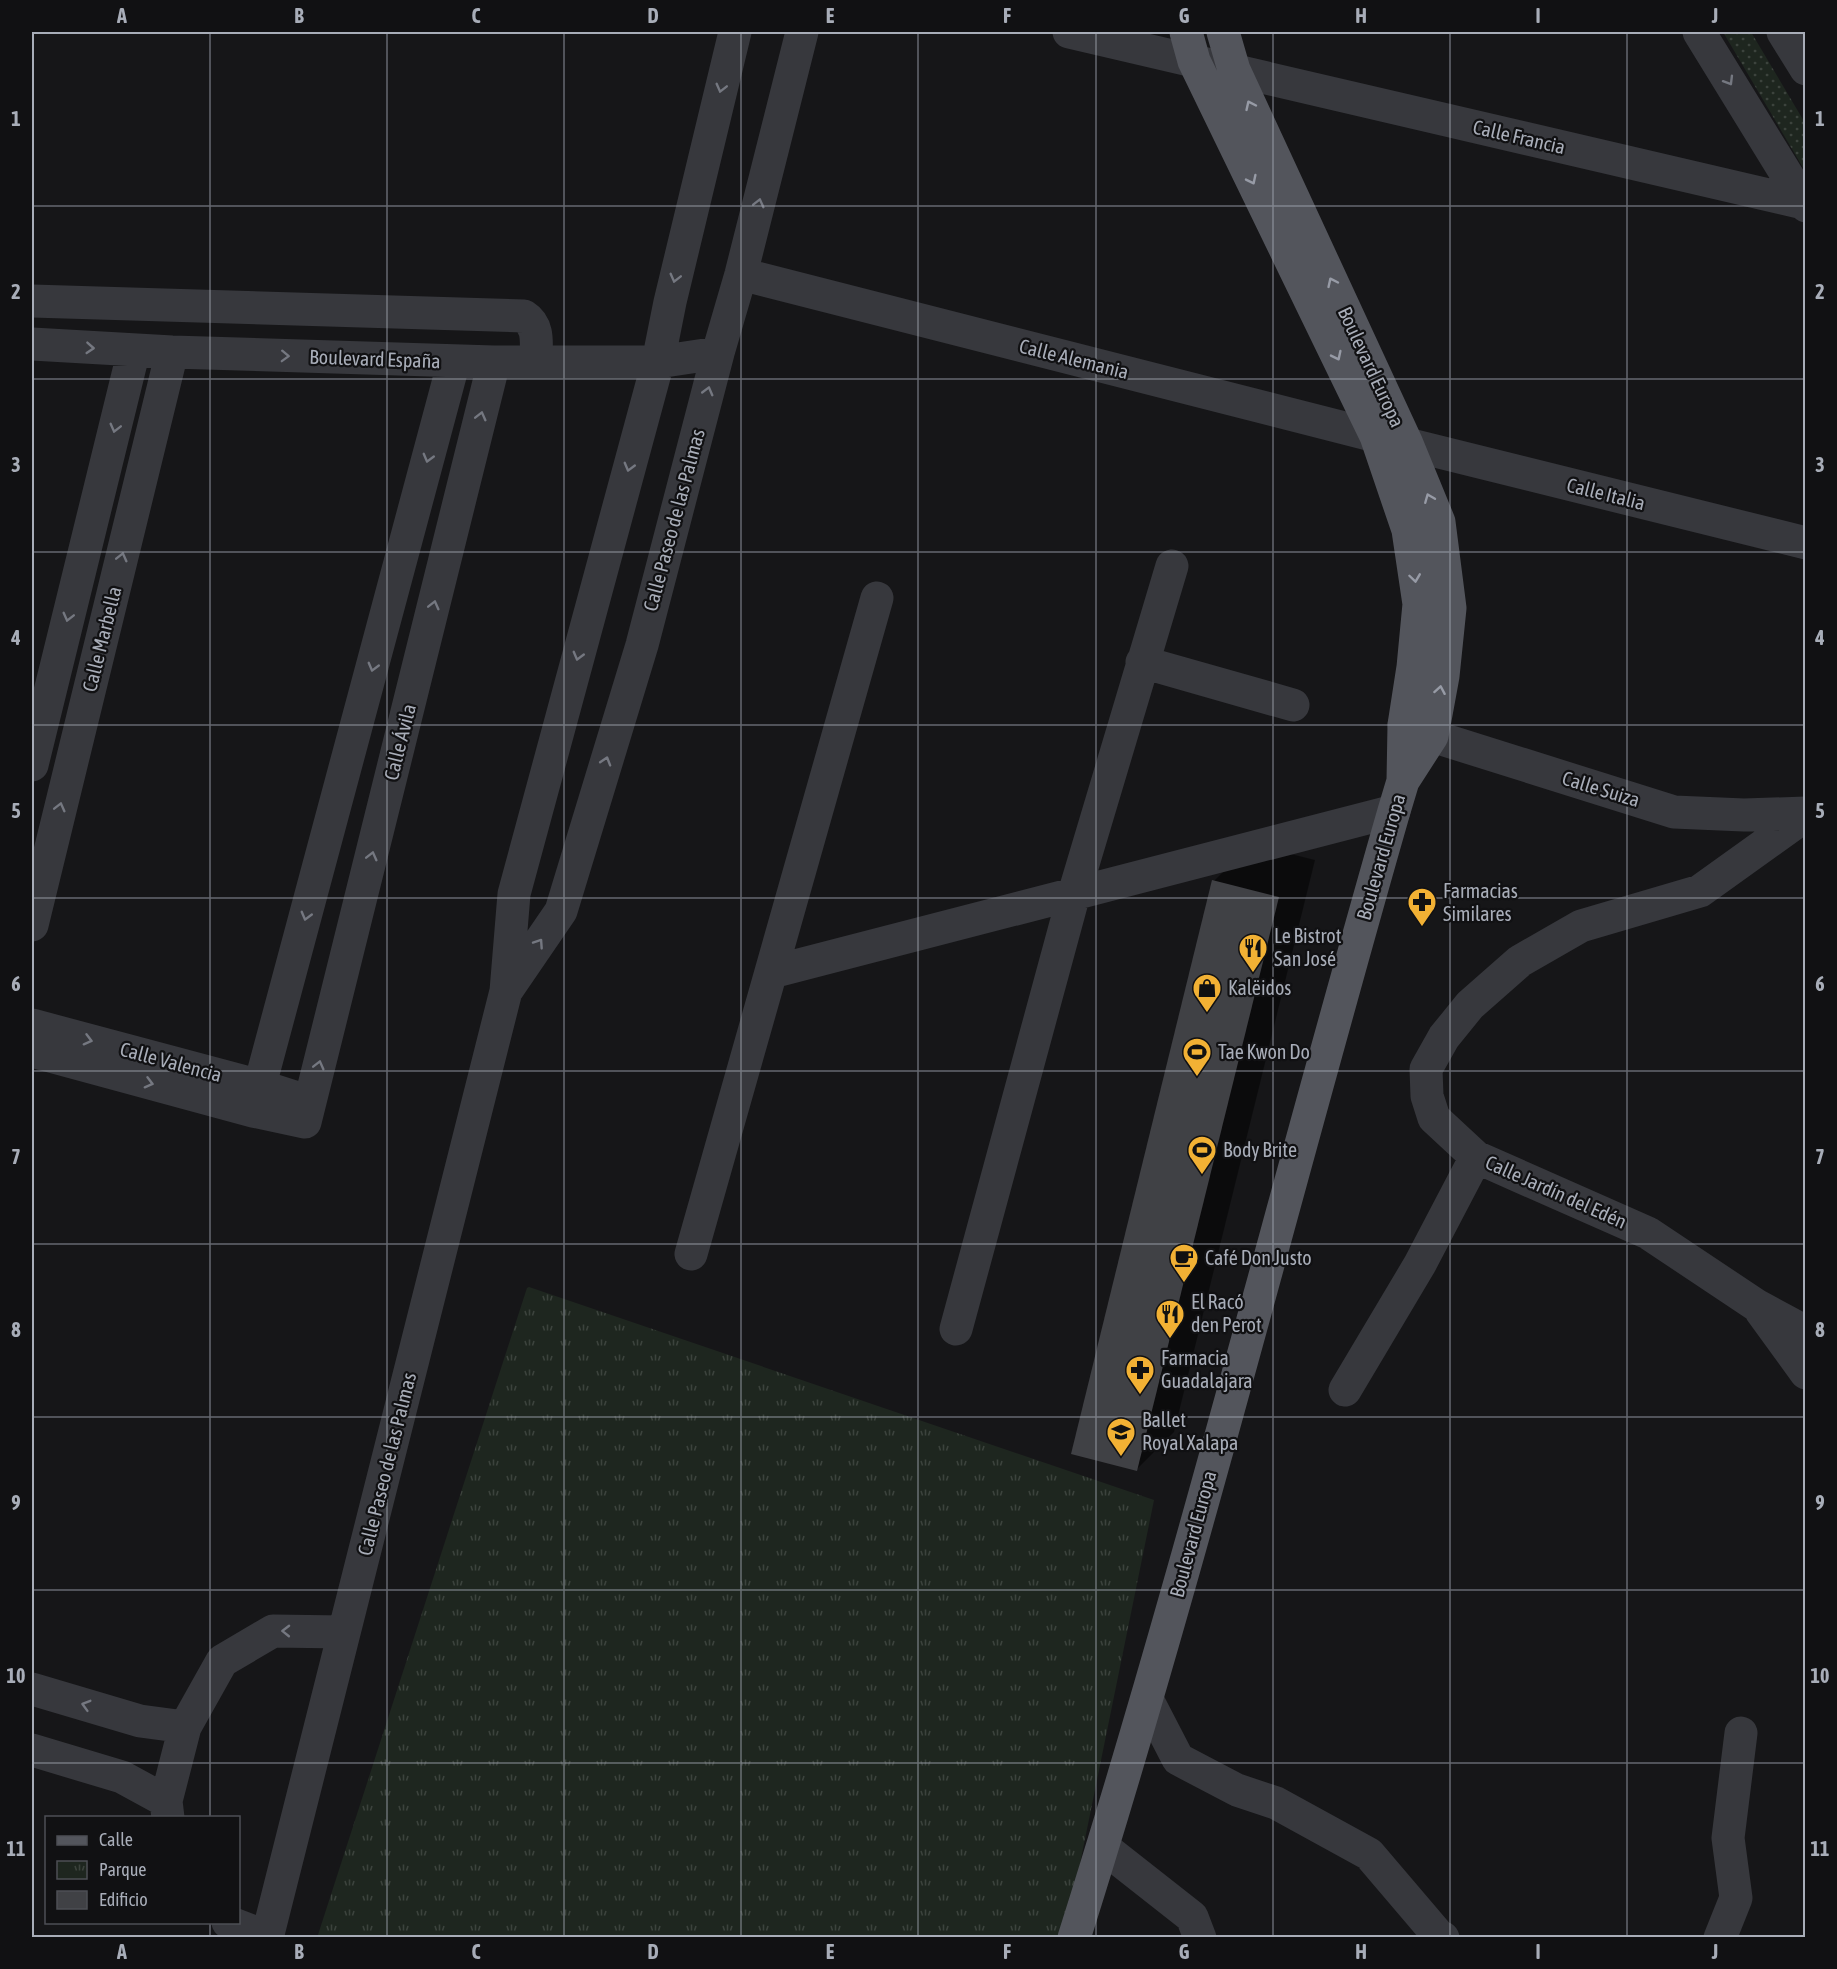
<svg xmlns="http://www.w3.org/2000/svg" width="1837" height="1969" viewBox="0 0 1837 1969" font-family="'Asap Condensed',sans-serif">
<defs>
<pattern id="grass-dots" width="8" height="8" patternUnits="userSpaceOnUse" patternTransform="scale(1.5)"><rect width="8" height="8" fill="#1e261f"/><path d="M2 2h.1M6 6h.1" fill="none" stroke="#3c433d" stroke-width="1.8" stroke-linecap="round"/></pattern>
<pattern id="park-tufts" width="24" height="20" patternUnits="userSpaceOnUse" patternTransform="scale(1.5)"><rect width="24" height="20" fill="#1e261f"/><path d="M3 7l-1-3M5 7V3M7 7l1-3M15 17l-1-3M17 17v-4M19 17l1-3" fill="none" stroke="#3c433d"/></pattern>
</defs>
<rect width="100%" height="100%" fill="#161618"/>
<path fill="url(#grass-dots)" d="M1723,32H1751L1805,123V171Z"/>
<path fill="url(#park-tufts)" d="M529,1287L1154,1500L1065,1937L317,1938L527,1288Z"/>
<path fill="#0007" d="M1251,844L1315,860L1174,1432L1137,1469L1214,881Z"/>
<path fill="#404145" d="M1212,880L1279,897L1137,1471L1071,1454Z"/>
<g fill="none" stroke-linecap="round" stroke-linejoin="round">
<path stroke="#37383d" stroke-width="33" d="M1069,32L1803,203
M1699,32L1806,206
M1783,32L1806,69
M741,274L1407,444L1806,543
M32,301L524,316C540,326 536,345 536,362
M32,344L172,352L494,362H658L718,353
M1142,662L1293,705
M1404,725L1432,736L1674,812L1744,815L1806,813
M32,765L134,350
M1806,815L1700,891L1581,926L1520,961L1470,1005L1444,1037L1426,1069L1427,1096L1434,1118L1476,1157L1648,1233L1756,1305L1806,1332
M32,925L172,352
M772,972L1394,811
M507,990L561,911L642,645L718,353L741,274L802,32
M32,1025L260,1086L310,1102
M32,1051L253,1111L305,1122L494,362
M253,1111L454,361
M691,1254L877,598
M1761,1311L1806,1373
M956,1329L1074,894L1172,566
M1345,1390L1420,1264L1476,1157
M32,1689L140,1721L185,1727
M1148,1701L1178,1759L1237,1790L1276,1803L1369,1854L1438,1935L1443,1938
M32,1750L122,1777L166,1801
M168,1818L166,1801L185,1727L222,1661L273,1631L344,1632
M1103,1847L1192,1917L1200,1938
M228,1922L267,1937
M267,1938L506,991L514,894L658,362L670,302L735,32
M1720,1938L1736,1898L1728,1838L1741,1733"/>
<path stroke="#53555c" stroke-width="33" d="M1186,32L1194,61L1376,436L1408,530L1419,604L1413,667L1404,725L1403,781
M1074,1938C1192,1565 1286,1186 1394,811L1403,781L1432,736L1443,676L1450,608L1439,522L1407,444L1234,70L1223,32"/>
</g>
<defs><path id="oneway-chevron" d="M-2-3.5L2.5 0L-2 3.5" fill="none" stroke-width="1.6" stroke-linecap="round" stroke-linejoin="round" transform="scale(1.5)"/></defs>
<g stroke="#757881">
<use href="#oneway-chevron" transform="translate(1729 81) rotate(59)"/>
<use href="#oneway-chevron" transform="translate(721 88) rotate(104)"/>
<use href="#oneway-chevron" transform="translate(759 203) rotate(-76)"/>
<use href="#oneway-chevron" transform="translate(675 278) rotate(104)"/>
<use href="#oneway-chevron" transform="translate(90 348) rotate(4)"/>
<use href="#oneway-chevron" transform="translate(285 356) rotate(2)"/>
<use href="#oneway-chevron" transform="translate(708 391) rotate(-75)"/>
<use href="#oneway-chevron" transform="translate(481 416) rotate(-76)"/>
<use href="#oneway-chevron" transform="translate(115 428) rotate(104)"/>
<use href="#oneway-chevron" transform="translate(428 458) rotate(105)"/>
<use href="#oneway-chevron" transform="translate(629 467) rotate(105)"/>
<use href="#oneway-chevron" transform="translate(122 557) rotate(-76)"/>
<use href="#oneway-chevron" transform="translate(434 605) rotate(-76)"/>
<use href="#oneway-chevron" transform="translate(68 617) rotate(104)"/>
<use href="#oneway-chevron" transform="translate(578 656) rotate(105)"/>
<use href="#oneway-chevron" transform="translate(373 667) rotate(105)"/>
<use href="#oneway-chevron" transform="translate(606 761) rotate(-73)"/>
<use href="#oneway-chevron" transform="translate(60 807) rotate(-76)"/>
<use href="#oneway-chevron" transform="translate(372 856) rotate(-76)"/>
<use href="#oneway-chevron" transform="translate(306 916) rotate(105)"/>
<use href="#oneway-chevron" transform="translate(539 943) rotate(-56)"/>
<use href="#oneway-chevron" transform="translate(88 1040) rotate(15)"/>
<use href="#oneway-chevron" transform="translate(319 1065) rotate(-76)"/>
<use href="#oneway-chevron" transform="translate(149 1083) rotate(15)"/>
<use href="#oneway-chevron" transform="translate(286 1631) rotate(-179)"/>
<use href="#oneway-chevron" transform="translate(86 1705) rotate(-164)"/>
</g>
<g stroke="#979ba6">
<use href="#oneway-chevron" transform="translate(1250 105) rotate(-115)"/>
<use href="#oneway-chevron" transform="translate(1252 180) rotate(64)"/>
<use href="#oneway-chevron" transform="translate(1332 282) rotate(-115)"/>
<use href="#oneway-chevron" transform="translate(1337 356) rotate(64)"/>
<use href="#oneway-chevron" transform="translate(1429 498) rotate(-112)"/>
<use href="#oneway-chevron" transform="translate(1415 578) rotate(82)"/>
<use href="#oneway-chevron" transform="translate(1440 690) rotate(-80)"/>
</g>
<path fill="none" stroke="#a8adb8" stroke-width="1.5" stroke-opacity="0.55" d="M210,32V1818M387,32V1938M564,32V1938M741,32V1938M918,32V1938M1096,32V1938M1273,32V1938M1450,32V1938M1627,32V1938M32,206H1806M32,379H1806M32,552H1806M32,725H1806M32,898H1806M32,1071H1806M32,1244H1806M32,1417H1806M32,1590H1806M32,1763H1806M210,1922V1938"/>
<defs>
<g id="pharmacy-pin" transform="scale(1.5)"><path d="M0 17L-7.5 6A9.5 9.5 0 1 1 7.5 6Z" fill="#f2b134" stroke="#111113"/><path d="M-2-6h4v4h4v4h-4v4h-4v-4h-4v-4h4Z" fill="#111"/></g>
<g id="restaurant-pin" transform="scale(1.5)"><path d="M0 17L-7.5 6A9.5 9.5 0 1 1 7.5 6Z" fill="#f2b134" stroke="#111113"/><path d="M-5-6h1v4h1v-4h1v4h1v-4h1v5L-1.5 .5V6h-2V.5L-5-1ZM5-6V6H3V1.5H1.5Q1.5-4 5-6Z" fill="#111"/></g>
<g id="shop-pin" transform="scale(1.5)"><path d="M0 17L-7.5 6A9.5 9.5 0 1 1 7.5 6Z" fill="#f2b134" stroke="#111113"/><path d="M-5-2.5h2.3a2.7 3.5 0 0 1 5.4 0H5L5.5 6h-11ZM-1.5-2.5h3a1.5 2.3 0 0 0-3 0Z" fill="#111"/></g>
<g id="stadium-pin" transform="scale(1.5)"><path d="M0 17L-7.5 6A9.5 9.5 0 1 1 7.5 6Z" fill="#f2b134" stroke="#111113"/><path d="M0-5a6.5 5 0 1 0 0 10a6.5 5 0 1 0 0-10ZM-3.5-1.8h7v3.6h-7Z" fill="#111"/></g>
<g id="cafe-pin" transform="scale(1.5)"><path d="M0 17L-7.5 6A9.5 9.5 0 1 1 7.5 6Z" fill="#f2b134" stroke="#111113"/><path d="M-5.5-4.5H6V0H3Q3 3.5 0 3.5H-2.5Q-5.5 3.5-5.5 0ZM3-3.2v2h1.7v-2ZM-6 4.5H4V6H-6Z" fill="#111"/></g>
<g id="school-pin" transform="scale(1.5)"><path d="M0 17L-7.5 6A9.5 9.5 0 1 1 7.5 6Z" fill="#f2b134" stroke="#111113"/><path d="M0-5L7-2L0 1L-7-2ZM-4 1L0 2.5L4 1V4Q0 6-4 4Z" fill="#111"/></g>
</defs>
<g fill-rule="evenodd">
<use href="#pharmacy-pin" x="1422" y="902"/>
<use href="#restaurant-pin" x="1253" y="948"/>
<use href="#shop-pin" x="1207" y="988"/>
<use href="#stadium-pin" x="1197" y="1052"/>
<use href="#stadium-pin" x="1202" y="1150"/>
<use href="#cafe-pin" x="1184" y="1258"/>
<use href="#restaurant-pin" x="1170" y="1314"/>
<use href="#pharmacy-pin" x="1140" y="1370"/>
<use href="#school-pin" x="1121" y="1432"/>
</g>
<g text-anchor="middle" stroke-width="4.5" stroke-linejoin="round" paint-order="stroke">
<g font-size="20" fill="#a8adb8" stroke="#111113">
<text transform="translate(1519 137) rotate(13)" y="7">Calle Francia</text>
<text transform="translate(375 359) rotate(2)" y="7">Boulevard España</text>
<text transform="translate(1074 359) rotate(14)" y="7">Calle Alemania</text>
<text transform="translate(1371 367) rotate(65)" y="7">Boulevard Europa</text>
<text transform="translate(1606 494) rotate(14)" y="7">Calle Italia</text>
<text transform="translate(674 520) rotate(-75)" y="7">Calle Paseo de las Palmas</text>
<text transform="translate(102 639) rotate(-76)" y="7">Calle Marbella</text>
<text transform="translate(400 742) rotate(-76)" y="7">Calle Ávila</text>
<text transform="translate(1601 789) rotate(17)" y="7">Calle Suiza</text>
<text transform="translate(1381 857) rotate(-74)" y="7">Boulevard Europa</text>
<text transform="translate(171 1062) rotate(15)" y="7">Calle Valencia</text>
<text transform="translate(1556 1192) rotate(24)" y="7">Calle Jardín del Edén</text>
<text transform="translate(387 1464) rotate(-76)" y="7">Calle Paseo de las Palmas</text>
<text transform="translate(1193 1534) rotate(-75)" y="7">Boulevard Europa</text>
</g>
<g font-size="20" fill="#a8adb8" stroke="#111113" text-anchor="start">
<text x="1443" y="898">Farmacias<tspan x="1443" dy="23">Similares</tspan></text>
<text x="1274" y="943">Le Bistrot<tspan x="1274" dy="23">San José</tspan></text>
<text x="1228" y="995">Kalëidos</text>
<text x="1218" y="1059">Tae Kwon Do</text>
<text x="1223" y="1157">Body Brite</text>
<text x="1205" y="1265">Café Don Justo</text>
<text x="1191" y="1309">El Racó<tspan x="1191" dy="23">den Perot</tspan></text>
<text x="1161" y="1365">Farmacia<tspan x="1161" dy="23">Guadalajara</tspan></text>
<text x="1142" y="1427">Ballet<tspan x="1142" dy="23">Royal Xalapa</tspan></text>
</g>
</g>
<rect width="1837" height="1969" fill="none" stroke="#111113" stroke-width="66"/>
<rect x="45" y="1816" width="195" height="108" fill="#111113" stroke="#4d4f55" stroke-width="1.5"/>
<rect x="57" y="1836" width="30" height="9" fill="#53555c" stroke="#4d4f55" stroke-width="1.5"/>
<text x="99" y="1846" font-size="18" fill="#a8adb8">Calle</text>
<rect x="57" y="1861" width="30" height="18" fill="url(#park-tufts)" stroke="#4d4f55" stroke-width="1.5"/>
<text x="99" y="1876" font-size="18" fill="#a8adb8">Parque</text>
<rect x="57" y="1891" width="30" height="18" fill="#404145" stroke="#4d4f55" stroke-width="1.5"/>
<text x="99" y="1906" font-size="18" fill="#a8adb8">Edificio</text>
<rect x="33" y="33" width="1771" height="1903" fill="none" stroke="#a8adb8" stroke-width="2"/>
<g font-size="20" text-anchor="middle" font-weight="bold" fill="#a8adb8">
<text x="122" y="23">A</text>
<text x="299" y="23">B</text>
<text x="476" y="23">C</text>
<text x="653" y="23">D</text>
<text x="830" y="23">E</text>
<text x="1007" y="23">F</text>
<text x="1184" y="23">G</text>
<text x="1361" y="23">H</text>
<text x="1538" y="23">I</text>
<text x="1715" y="23">J</text>
<text x="16" y="126">1</text>
<text x="1820" y="126">1</text>
<text x="16" y="299">2</text>
<text x="1820" y="299">2</text>
<text x="16" y="472">3</text>
<text x="1820" y="472">3</text>
<text x="16" y="645">4</text>
<text x="1820" y="645">4</text>
<text x="16" y="818">5</text>
<text x="1820" y="818">5</text>
<text x="16" y="991">6</text>
<text x="1820" y="991">6</text>
<text x="16" y="1164">7</text>
<text x="1820" y="1164">7</text>
<text x="16" y="1337">8</text>
<text x="1820" y="1337">8</text>
<text x="16" y="1510">9</text>
<text x="1820" y="1510">9</text>
<text x="16" y="1683">10</text>
<text x="1820" y="1683">10</text>
<text x="16" y="1856">11</text>
<text x="1820" y="1856">11</text>
<text x="122" y="1959">A</text>
<text x="299" y="1959">B</text>
<text x="476" y="1959">C</text>
<text x="653" y="1959">D</text>
<text x="830" y="1959">E</text>
<text x="1007" y="1959">F</text>
<text x="1184" y="1959">G</text>
<text x="1361" y="1959">H</text>
<text x="1538" y="1959">I</text>
<text x="1715" y="1959">J</text>
</g>
</svg>
